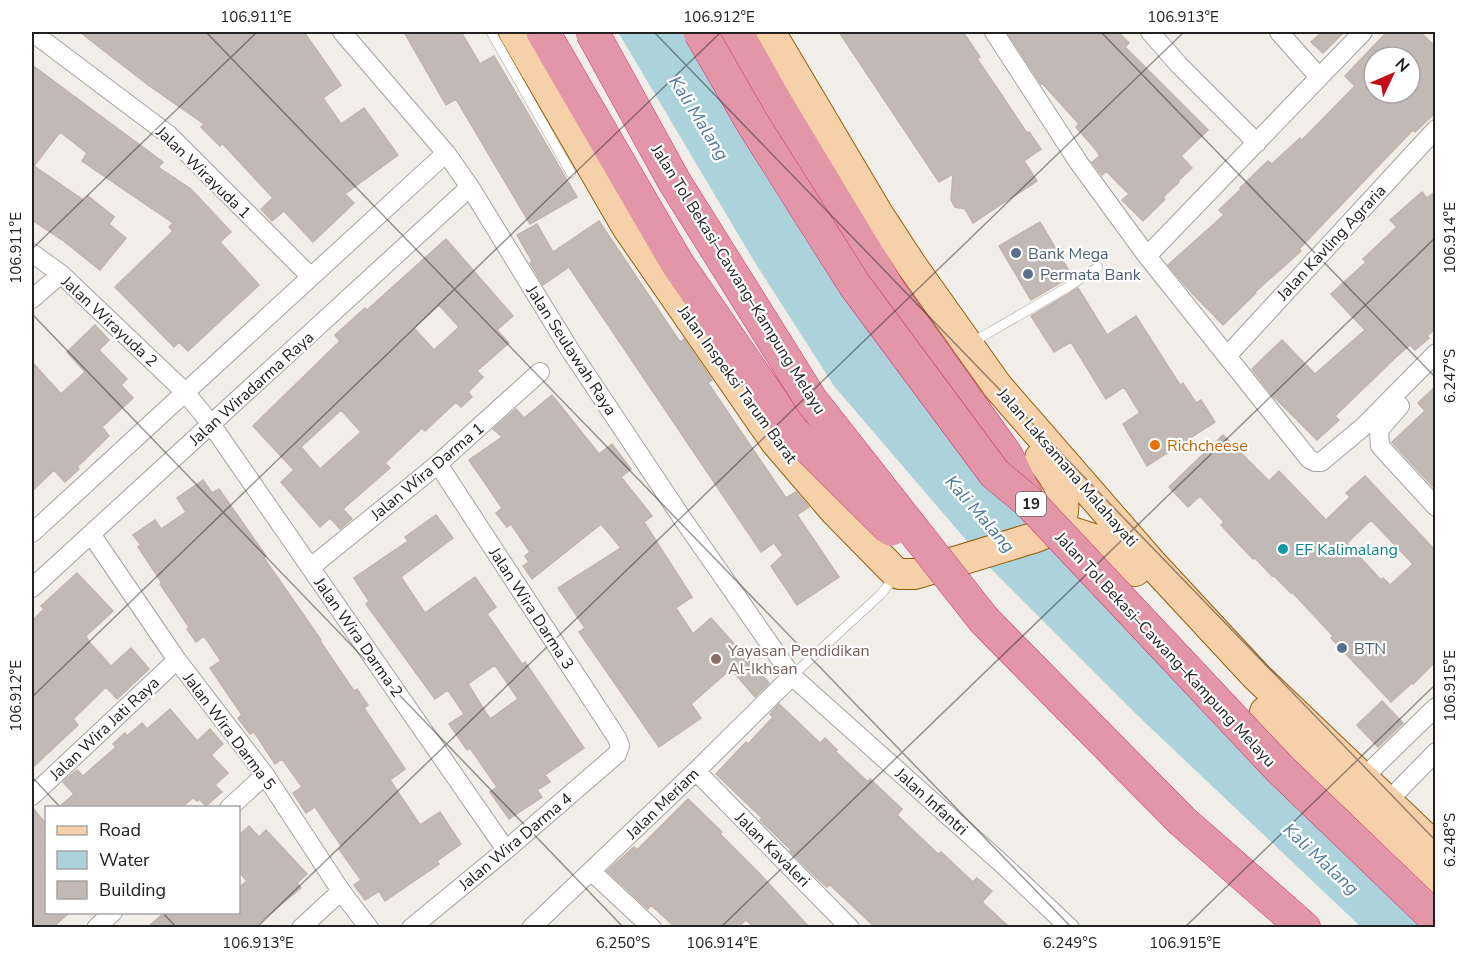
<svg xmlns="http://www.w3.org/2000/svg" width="1467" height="959" viewBox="0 0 1467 959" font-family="'Nunito Sans',sans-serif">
<rect width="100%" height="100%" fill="#f1ede8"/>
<path fill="#acd3db" d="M618,32H700L995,474L1435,927H1361L1136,714L991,569L834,386L754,261Z"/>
<path fill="#c1b9b5" stroke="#c1b4ab" stroke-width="1.5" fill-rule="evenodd" d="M80,32H304L341,85L323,98L341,124L364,108L398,155L345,194L354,203L313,242L284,211L272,221L261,209L273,198L222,143L220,146L201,127L204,124L148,85Z
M404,32H461L480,64L494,56L577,197L530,224L456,99L446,105Z
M839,32H963L980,57L977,59L997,88L1027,133L1029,132L1041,149L1024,161L1037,181L973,223L965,209L955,207L951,200L953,174L939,182Z
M1007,32H1118L1129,43L1125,47L1208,130L1181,156L1192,168L1178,181L1179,182L1163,197L1165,199L1143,221L1122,200L1129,194L1106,171L1102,175L1092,162L1100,156L1096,150L1076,127L1079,124L1042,83L1041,84Z
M1322,32H1344L1323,53L1311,42Z
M1387,32H1420L1436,47V112L1415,132L1413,130L1384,160L1299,249L1301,251L1255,292L1256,293L1223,325L1190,291L1168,265L1224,215L1219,210L1241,189L1240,188L1268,161L1272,164L1300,138L1302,140L1355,86L1345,76ZM1374,55L1376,57H1410V93H1374Z
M32,65L163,162L158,167L191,189L231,232L220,242L259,285L188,351L179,342L174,347L115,287L173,231L169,227L173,223L82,161L87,153L60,132L34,166L85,201L88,196L114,217L109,224L126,238L100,270L65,242L32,220Z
M1436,191V328L1427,336L1429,338L1415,350L1410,345L1396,357L1335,416L1339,420L1317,440L1271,394L1252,369L1282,340L1315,374L1365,330L1331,294L1366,262L1363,259L1397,227L1390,220L1422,192L1427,198Z
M599,221L680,342L684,339L712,380L708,383L786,498L796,492L809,507L797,515L839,577L797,605L771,566L783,555L774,543L761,552L569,267L543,285L530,263L532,261L517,235L537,224L553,252Z
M1040,222L1072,276L1031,300L999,246Z
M446,239L513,316L497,330L509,343L477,371L483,377L468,392L472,397L461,407L456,402L425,431L422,428L385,463L390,468L343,509L352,519L340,529L330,518L320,527L281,482L294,470L253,426L340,341L335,335L365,308L367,310ZM439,305L459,327L434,350L414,328ZM341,410L361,432L320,469L301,447Z
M1078,288L1107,335L1136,316L1180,385L1183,383L1196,403L1201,400L1215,422L1147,466L1123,424L1140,413L1124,387L1106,399L1071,342L1054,352L1031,316Z
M95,325L109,340L99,350L127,379L121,385L133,398L102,427L109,436L77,467L79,469L65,482L54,470L32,491V362L61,394L85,372L67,352Z
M1436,386V490L1392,442L1425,411L1418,403Z
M552,395L599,454L612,444L631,469L621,477L652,516L644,522L692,597L676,608L693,634L711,618L769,683L755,697L731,669L691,704L701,718L659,747L579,632L585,628L558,588L621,548L601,524L532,579L523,566L529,562L525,556L530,552L511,524L507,527L496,513L502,508L469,460L502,437L493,429L516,409L524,418Z
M1223,435L1269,481L1279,471L1326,520L1350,497L1346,493L1365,476L1436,551V661L1413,684L1412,683L1391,702L1331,638L1333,636L1292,592L1291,593L1273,575L1272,576L1255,558L1253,559L1221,525L1224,522L1200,496L1188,507L1169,487ZM1371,520L1413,564L1390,585L1383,578L1381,580L1347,543Z
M203,480L212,493L219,489L266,556L264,558L321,640L320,641L354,691L357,689L368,705L364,708L405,769L390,780L420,825L440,812L461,844L437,861L439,864L385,901L379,891L365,900L354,885L361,880L339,849L342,847L315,807L306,813L293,793L302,787L282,759L275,764L254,732L250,734L238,718L242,715L210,668L221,661L204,636L196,642L187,629L189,627L160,584L162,583L138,547L141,545L133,535L155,520L161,529L186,512L177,498Z
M436,515L453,538L401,577L425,613L475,577L496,607L487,614L522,664L525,662L584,748L545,775L550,782L537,790L542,797L509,819L490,792L497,787L470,748L467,750L449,724L464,714L448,690L435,699L366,604L369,601L354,578L408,541L405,537ZM495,665L518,699L490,719L468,684Z
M77,573L113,611L86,636L90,643L111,666L131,648L149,669L117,699L106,687L73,719L78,725L32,768V621L44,609L41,606Z
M1382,701L1403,723L1378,747L1357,725Z
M779,704L820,743L825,738L837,750L835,751L868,782L870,779L902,809L897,815L938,854L941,852L973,882L977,878L992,891L982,902L1009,927H875L829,884L827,887L816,877L790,851L791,850L760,820L762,818L716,774L746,742L748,744L773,717L770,714Z
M170,709L197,741L210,729L223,744L211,755L228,773L215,785L222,792L206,806L199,799L197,801L193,798L182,807H59L74,794L63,782L77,770L83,776L116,747L113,744L125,733L127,736L142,723L147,729Z
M688,799L722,832L720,834L760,874L809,927H754L746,920L738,927H675L651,905L648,909L607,871L634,847L637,850Z
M32,807L46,824V912H70L53,927H32Z
M249,826L259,837L266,830L307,874L297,883L301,888L254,927H148L165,912H238V888L247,881L238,871V836Z"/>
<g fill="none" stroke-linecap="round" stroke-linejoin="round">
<g stroke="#a2a2a2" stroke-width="10">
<path id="service" d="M491,32L571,173
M971,343L1068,287L1098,267
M792,676L880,595L896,576"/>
</g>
<g stroke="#a2a2a2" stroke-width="20">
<path id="minor" d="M32,32L169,135L311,277
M342,32L446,153L470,187L570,350L682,518L792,676L1000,862L1070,928
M994,32L1079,163L1147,256L1309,459L1315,462H1321L1363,427L1436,353
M1150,32L1179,65L1257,143
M1279,32L1319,77
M32,253L61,274L185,392L211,424L506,850
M1147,256L1363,32
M32,299L61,274
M1227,356L1436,129
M1400,406L1379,430L1380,446L1436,507
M32,533L446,153
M91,534L177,660L265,775L341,891L369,928
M311,567L438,464L540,372
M32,588L470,187
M696,771L850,928
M1363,778L1436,707
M32,796L177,660
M1388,801L1436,752
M229,808L265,775
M591,871L652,928
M96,928L113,912
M301,928L341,891
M411,928L506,850L617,754L620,746L617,738L438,464
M531,928L696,771L792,676"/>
</g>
<g stroke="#935f0a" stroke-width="32">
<path id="primary" d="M514,32L627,227L775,441L835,511L894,571L899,574H915L1033,538L1059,528
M770,32L878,214L912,266L998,387L1154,566L1257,677L1436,848
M1040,458C1059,481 1070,498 1059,528
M1059,528L1106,543L1135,571
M1265,712L1436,881"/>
</g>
<g stroke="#d03471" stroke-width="34">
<path id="motorway" d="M543,32L677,263L794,433
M736,32L777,105L890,292L1006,455L1029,502
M984,620L1182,821L1304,928"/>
</g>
<use href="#service" stroke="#fff" stroke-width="9"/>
<use href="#minor" stroke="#fff" stroke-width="18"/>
<use href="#primary" stroke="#f6d0a8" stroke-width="30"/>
<use href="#motorway" stroke="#e296a8" stroke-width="33"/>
<g stroke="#d03471" stroke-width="34" stroke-linecap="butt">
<path id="motorway-bridge" d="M592,32L674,181L811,400L984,620
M700,32L753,124L854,284L995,474L1029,502L1280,769L1436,919
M794,433L891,529"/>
</g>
<use href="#motorway-bridge" stroke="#e296a8" stroke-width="33"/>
</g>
<path fill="none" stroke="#212121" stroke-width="1.5" stroke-opacity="0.45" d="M206,32L1072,928M654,32L1436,841M1101,32L1436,378M32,249L257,32M32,314L624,928M32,697L721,32M32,777L61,808M162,912L177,928M256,928L1184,32M720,928L1436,237M1184,928L1436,684"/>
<g fill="#5c6f8a" stroke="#fff" stroke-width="2">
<circle cx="1016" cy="253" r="6"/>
<circle cx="1028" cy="274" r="6"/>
<circle cx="1342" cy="648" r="6"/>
</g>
<circle fill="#e8710a" stroke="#fff" stroke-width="2" cx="1155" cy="445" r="6"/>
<circle fill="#0f9aa8" stroke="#fff" stroke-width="2" cx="1283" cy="549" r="6"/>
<circle fill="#8d6e63" stroke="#fff" stroke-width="2" cx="716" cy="659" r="6"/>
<g text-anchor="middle" stroke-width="4.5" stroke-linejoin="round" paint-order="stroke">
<rect fill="#fff" stroke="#646464" stroke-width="1.5" x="1016" y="492" width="30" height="24" rx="4.5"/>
<g font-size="15" font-weight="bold" fill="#212121">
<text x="1031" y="509">19</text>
</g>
<g font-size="16" fill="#212121" stroke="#fff">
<text transform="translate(204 172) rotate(44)" y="6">Jalan Wirayuda 1</text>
<text transform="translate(1331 242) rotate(-47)" y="6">Jalan Kavling Agraria</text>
<text transform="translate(739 279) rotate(58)" y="6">Jalan Tol Bekasi–Cawang–Kampung Melayu</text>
<text transform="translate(110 321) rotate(43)" y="6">Jalan Wirayuda 2</text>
<text transform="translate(572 350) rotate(57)" y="6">Jalan Seulawah Raya</text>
<text transform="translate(738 384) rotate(54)" y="6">Jalan Inspeksi Tarum Barat</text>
<text transform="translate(251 388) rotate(-42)" y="6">Jalan Wiradarma Raya</text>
<text transform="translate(1068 467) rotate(49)" y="6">Jalan Laksamana Malahayati</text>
<text transform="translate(427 471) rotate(-40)" y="6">Jalan Wira Darma 1</text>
<text transform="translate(532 608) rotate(57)" y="6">Jalan Wira Darma 3</text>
<text transform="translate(359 637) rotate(55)" y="6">Jalan Wira Darma 2</text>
<text transform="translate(1166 649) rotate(47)" y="6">Jalan Tol Bekasi–Cawang–Kampung Melayu</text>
<text transform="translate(104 728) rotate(-43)" y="6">Jalan Wira Jati Raya</text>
<text transform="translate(230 731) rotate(53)" y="6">Jalan Wira Darma 5</text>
<text transform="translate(932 801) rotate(42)" y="6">Jalan Infantri</text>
<text transform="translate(662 803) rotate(-44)" y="6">Jalan Meriam</text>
<text transform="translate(515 841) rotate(-40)" y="6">Jalan Wira Darma 4</text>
<text transform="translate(773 849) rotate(45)" y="6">Jalan Kavaleri</text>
</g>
<g font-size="16" fill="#4e5e75" stroke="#fff" text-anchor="start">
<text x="1028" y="259">Bank Mega</text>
<text x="1040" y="280">Permata Bank</text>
<text x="1354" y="654">BTN</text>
</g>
<g font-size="16" fill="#c56008" stroke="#fff" text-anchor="start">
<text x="1167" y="451">Richcheese</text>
</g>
<g font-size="16" fill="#0d838f" stroke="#fff" text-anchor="start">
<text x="1295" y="555">EF Kalimalang</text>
</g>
<g font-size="16" fill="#785e54" stroke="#fff" text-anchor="start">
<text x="728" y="656">Yayasan Pendidikan<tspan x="728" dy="18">Al-Ikhsan</tspan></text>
</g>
<g font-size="18" font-style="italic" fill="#4c789c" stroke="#fff">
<text transform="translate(699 118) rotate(58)" y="6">Kali Malang</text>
<text transform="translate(980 514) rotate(49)" y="6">Kali Malang</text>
<text transform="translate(1321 859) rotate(43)" y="6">Kali Malang</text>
</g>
</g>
<rect width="1467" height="959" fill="none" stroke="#ffffff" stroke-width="66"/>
<rect x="45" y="806" width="195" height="108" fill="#ffffff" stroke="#a6a6a6" stroke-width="1.5"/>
<rect x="57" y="826" width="30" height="9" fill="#f6d0a8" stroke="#a6a6a6" stroke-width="1.5"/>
<text x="99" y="836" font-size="18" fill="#212121">Road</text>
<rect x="57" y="851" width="30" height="18" fill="#acd3db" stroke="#a6a6a6" stroke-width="1.5"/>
<text x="99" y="866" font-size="18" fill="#212121">Water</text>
<rect x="57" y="881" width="30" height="18" fill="#c1b9b5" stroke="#a6a6a6" stroke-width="1.5"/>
<text x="99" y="896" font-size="18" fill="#212121">Building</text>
<g transform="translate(1392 75) rotate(46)"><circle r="28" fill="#ffffff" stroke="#a6a6a6" stroke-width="1.5"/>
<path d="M0-4.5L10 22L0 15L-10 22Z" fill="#c40e17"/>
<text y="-9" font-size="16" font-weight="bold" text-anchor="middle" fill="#212121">N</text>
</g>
<rect x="33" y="33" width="1401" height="893" fill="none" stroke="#212121" stroke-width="2"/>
<g font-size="15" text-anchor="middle" fill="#212121">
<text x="256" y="22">106.911°E</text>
<text x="719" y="22">106.912°E</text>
<text x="1183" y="22">106.913°E</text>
<text transform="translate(1450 238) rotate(-90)" y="5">106.914°E</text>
<text transform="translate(16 248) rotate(-90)" y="5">106.911°E</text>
<text transform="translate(1450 376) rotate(-90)" y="5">6.247°S</text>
<text transform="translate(1450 686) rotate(-90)" y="5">106.915°E</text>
<text transform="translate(16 696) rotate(-90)" y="5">106.912°E</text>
<text transform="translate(1450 840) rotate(-90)" y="5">6.248°S</text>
<text x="258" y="948">106.913°E</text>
<text x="623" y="948">6.250°S</text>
<text x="722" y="948">106.914°E</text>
<text x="1070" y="948">6.249°S</text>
<text x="1185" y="948">106.915°E</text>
</g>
</svg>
